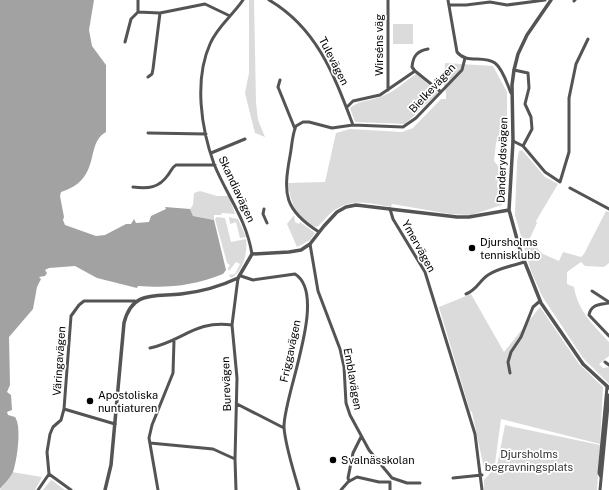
<svg xmlns="http://www.w3.org/2000/svg" width="609" height="490" viewBox="0 0 609 490" font-family="'Public Sans',sans-serif">
<rect width="100%" height="100%" fill="#fff"/>
<path fill="#dbdbdb" d="M249,0H254L256,103L258,120L265,137L255,133L245,93L249,73Z
M393,24H413V44H393Z
M445,63L493,66L507,92V129L500,132L496,143L494,161L499,167L497,187L506,191L502,205L471,215L450,214L392,204L391,207C373,204 355,198 338,208C330,212 324,221 317,227C297,224 290,200 288,183L325,182L336,133L350,129L402,132L413,128L441,99H446V93L444,85Z
M416,74L438,93L405,124L355,122L350,108C361,99 373,101 385,95C397,90 405,81 416,74Z
M522,150L545,177L558,184L536,221L537,223L529,240L543,254L559,261L563,252L581,257L584,254L606,211L609,212V263L604,267L585,266L581,262L567,272V284L574,287C578,311 593,325 609,342V356L599,364L603,368L609,367V384L583,358L542,296L531,271L515,215L517,162L519,151Z
M200,191L217,196H229L235,214L222,213L221,215H214V220L193,216L190,209L193,205L194,193Z
M294,215L295,222L299,224L300,222L315,233L310,240L297,247L287,224Z
M217,217L225,218L231,242L246,239C248,252 243,272 231,278L229,275L235,274L240,264L236,262L229,271L228,268L230,265L227,263L215,219Z
M229,217L238,219L246,237L240,238L236,222L230,224Z
M471,294L504,352L540,307L579,364L603,387L600,444L501,419L495,464L485,473L472,412L470,411L439,307Z
M505,425L600,445L597,490H484V480L497,466Z
M12,472L42,477L35,490H0Z
M51,480L53,481L65,490H43Z"/>
<path fill="#a2a2a2" d="M0,0H94L89,30L92,46L106,65V132C84,144 103,179 61,192L60,196L64,217L63,220L65,225L96,236L105,235L126,224H131L134,219L136,223L149,222L151,216L166,209L165,207L190,209L193,216L214,220L226,270L223,274C192,286 170,288 138,286L137,288L97,278L75,266L49,268L45,270L47,273L45,276L39,277L41,279L37,287L33,309L9,337L10,385L7,392L11,395L12,410L7,412L8,415L15,417C22,427 17,460 13,472C10,478 4,484 0,489Z"/>
<g fill="none" stroke-linecap="round" stroke-linejoin="round">
<path stroke="#545454" stroke-width="3" d="M243,0C233,15 217,27 210,44C194,80 201,128 214,164C227,196 246,218 252,254
M269,0C317,28 334,75 353,125
M388,0V90
M448,0L457,52C466,64 483,55 495,63C503,69 507,84 511,93
M574,1L575,0
M449,5H466L490,2L507,5L545,0
M138,12L160,13
M125,42L131,19L138,12V0
M514,70L528,73L529,88L525,104L531,117L532,129L523,146
M415,71L441,92
M148,77L152,74L153,69L160,13L205,4L230,16
M280,80L278,87L295,129
M347,107L353,101L380,95L415,71L412,67C413,56 417,51 428,49
M148,133L206,134
M513,141L523,146L545,172L560,182L569,152V98L576,64L588,39
M211,153L245,139
M133,187C148,189 159,188 168,175C171,171 172,167 176,165H215
M570,188L609,209
M264,209L263,214L267,223
M390,209L393,219L425,272L475,434L482,490
M319,232C284,210 283,194 290,156C292,146 292,135 296,126L303,122H309L332,128L353,125L403,127L416,118L462,70L465,58
M310,244L318,291L340,349L344,367L346,403L350,415L369,450L392,478L407,483H420
M241,276L253,280L295,274C329,295 283,396 284,427C285,445 294,472 299,490
M592,291L609,302
M466,294C477,290 479,281 488,275C498,268 513,266 524,262
M609,303C599,305 591,304 589,315L609,336
M150,348C183,341 195,320 232,325
M605,362L609,365
M510,373L508,362L511,352L521,337L533,307L540,301
M237,404L284,428
M64,409L115,424
M150,443L213,449L235,459
M49,474L47,452L50,434L53,427L61,420L64,409L71,316L79,305L84,301H135
M49,474L71,490
M601,477L599,473L607,387
M453,478L482,475
M349,481L348,478L353,453L361,437
M390,482V490
M38,490L49,474
M158,490L149,438L152,425L173,373L174,341
M236,490L235,459L237,378L232,325L238,278
M341,490L348,482L357,477L379,482H390
M600,490L609,395"/>
<path stroke="#545454" stroke-width="3.5" d="M551,0L527,35L518,54L514,70L512,85L513,141L509,210L520,250L541,303L583,364L609,388
M105,490L111,465L124,323C132,290 155,297 181,294C199,292 221,286 238,278L252,254L289,252L301,250L310,244L324,226L337,212L346,207L356,205L457,217H469L509,210"/>
</g>
<g fill="#000" stroke="#fff" stroke-width="1.5">
<circle cx="472" cy="248" r="4"/>
<circle cx="90" cy="401" r="4"/>
<circle cx="333" cy="460" r="4"/>
</g>
<g text-anchor="middle" stroke-width="3.5" stroke-linejoin="round" paint-order="stroke">
<g font-size="11" fill="#000" stroke="#fff">
<text transform="translate(379 45) rotate(-90)" y="4">Wirséns väg</text>
<text transform="translate(334 61) rotate(63)" y="4">Tulevägen</text>
<text transform="translate(432 88) rotate(-47)" y="4">Bielkevägen</text>
<text transform="translate(502 160) rotate(-88)" y="4">Danderydsvägen</text>
<text transform="translate(237 189) rotate(65)" y="4">Skandiavägen</text>
<text transform="translate(419 246) rotate(61)" y="4">Ymervägen</text>
<text transform="translate(290 351) rotate(-78)" y="4">Friggavägen</text>
<text transform="translate(59 361) rotate(-86)" y="4">Väringavägen</text>
<text transform="translate(353 379) rotate(80)" y="4">Emblavägen</text>
<text transform="translate(226 384) rotate(-92)" y="4">Burevägen</text>
</g>
<g font-size="11" fill="#000" stroke="#fff" text-anchor="start">
<text x="480" y="246">Djursholms<tspan x="480" dy="13">tennisklubb</tspan></text>
<text x="98" y="399">Apostoliska<tspan x="98" dy="13">nuntiaturen</tspan></text>
<text x="341" y="464">Svalnässkolan</text>
</g>
<g font-size="11" fill="#323232" stroke="#fff">
<text x="529" y="458">Djursholms<tspan x="529" dy="13">begravningsplats</tspan></text>
</g>
</g>
</svg>
